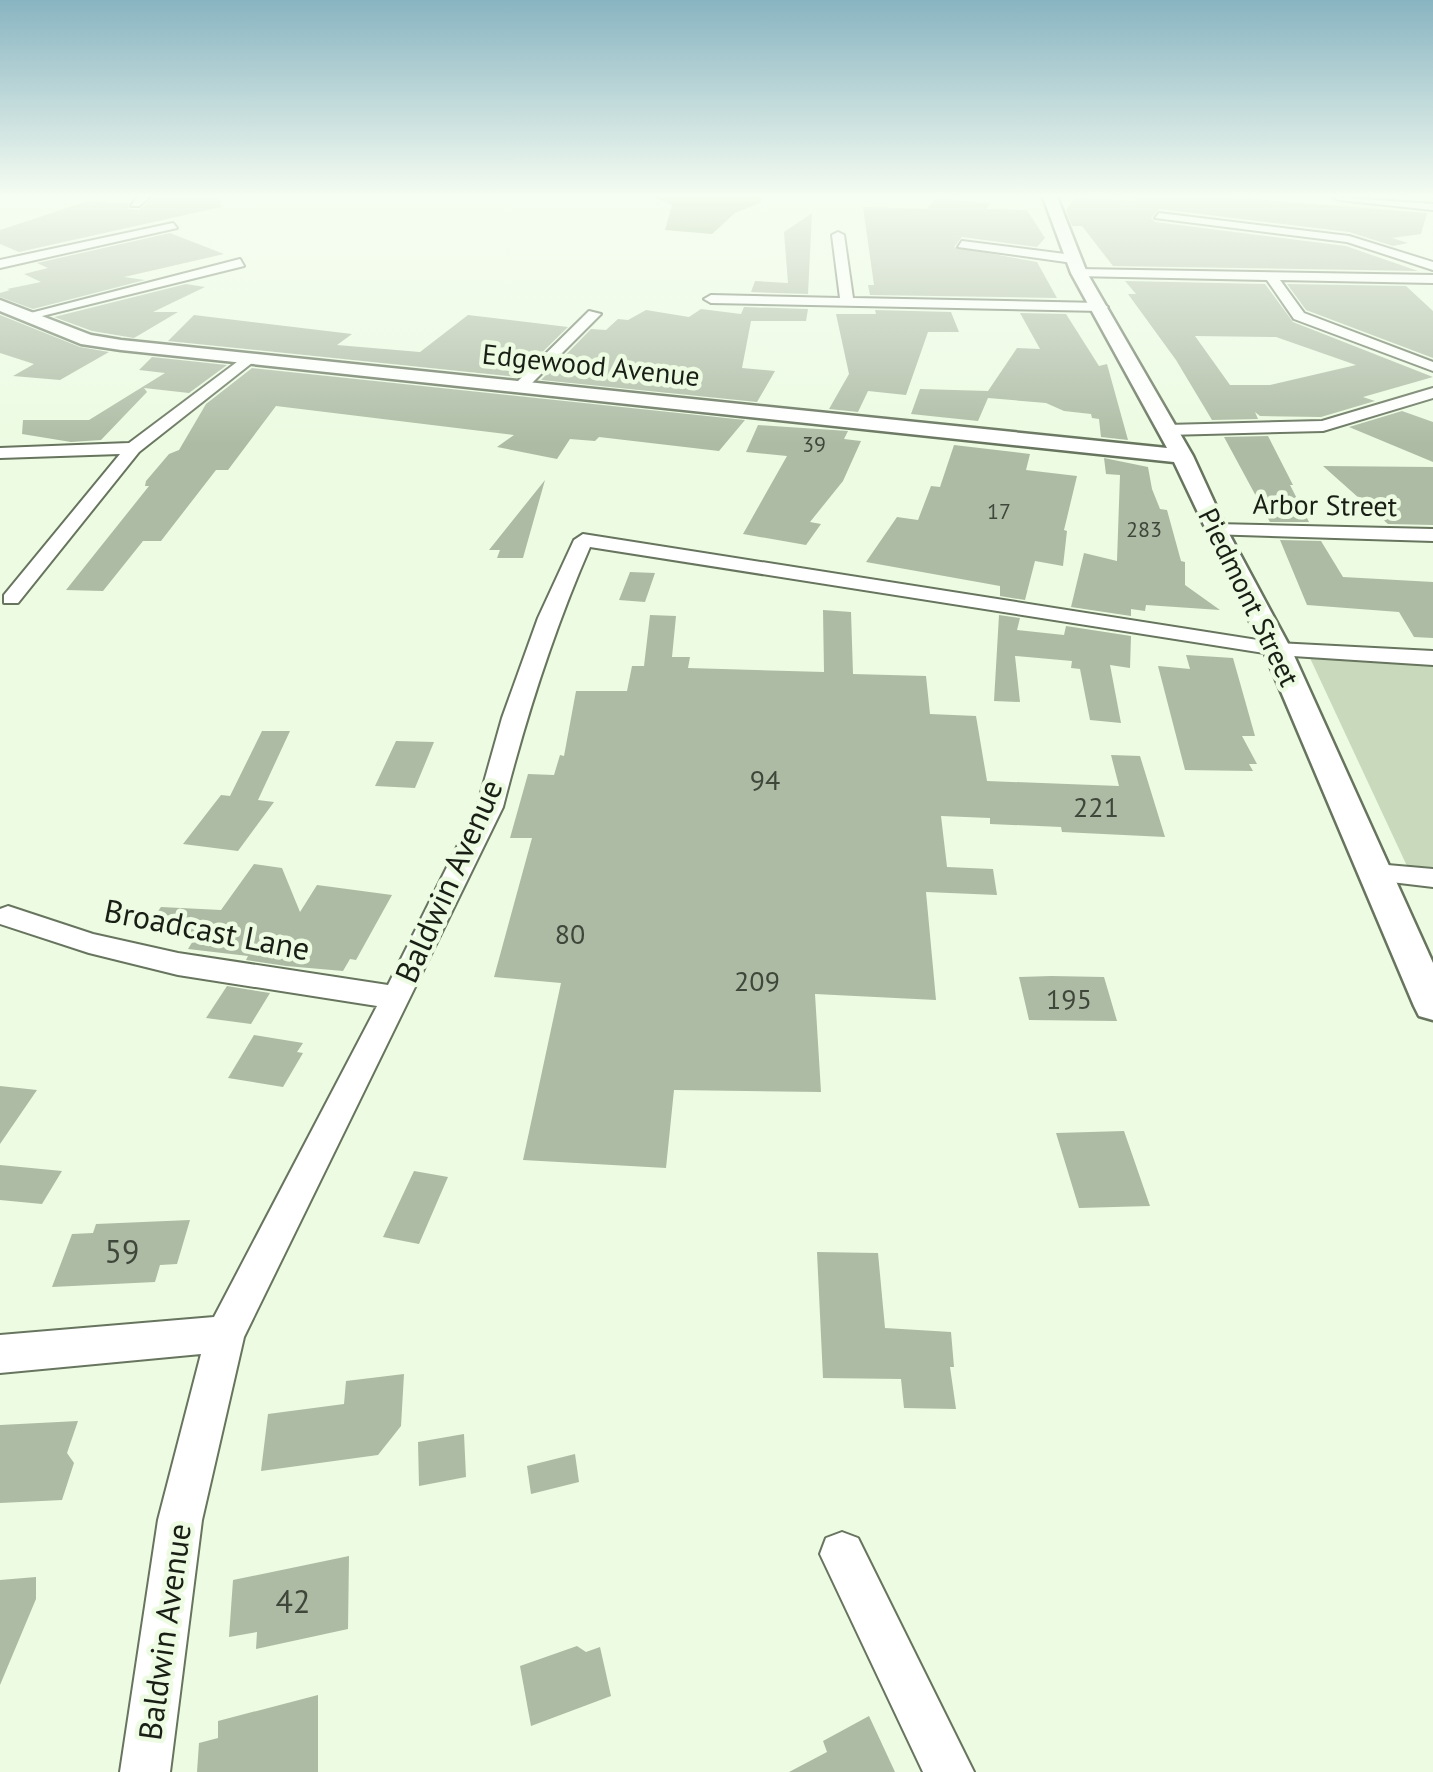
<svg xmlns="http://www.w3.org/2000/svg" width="1433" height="1772" viewBox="0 0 1433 1772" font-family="'PT Sans',sans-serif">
<rect width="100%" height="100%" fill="#ecfbe2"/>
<path fill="#c8d9bc" d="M1310,658L1433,665V867L1407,866Z"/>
<path fill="#99b387" d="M653,197H760L762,198L760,203L735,213L712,234L665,230L672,205Z"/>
<path fill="#adbba4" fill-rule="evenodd" d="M155,197H220L221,207L19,252L0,244V230L88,201L129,203L128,209L139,210Z
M1076,197L1134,201V197H1227L1427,213L1421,234L1392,238L1408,243L1393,246L1349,232L1159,209L1151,218L1155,222L1346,246L1418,271L1113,266L1082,226H1072L1066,210Z
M936,198L990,203L986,209L1027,210L1045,238L1037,247L962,237L954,247L1037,262L1057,298L870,295L868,285H874L863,207L927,209Z
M812,213L808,294L751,292L755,281L788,283L784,232Z
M170,233L224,254L124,277L145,280L33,309L0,297V293L10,290L7,289L41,282L24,274L48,268L37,263Z
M1125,281L1265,284L1293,322L1433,377L1363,397L1375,401L1321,417L1260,416L1255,412L1258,419L1212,420L1176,360L1128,294H1136ZM1195,336L1276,337L1356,365L1270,385H1230Z
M186,284L205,287L153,312H178L134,338L92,331L54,317Z
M1287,284L1406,286L1433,311V358L1306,310Z
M744,307L808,309L806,321H751L742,368L775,371L757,402L541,380L591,329L606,330L618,319L628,320L646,310L689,317L701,309L741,314Z
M875,310L951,312L959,332H928L906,395L868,391L858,412L829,409L849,374L836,314H876Z
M1020,313L1066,314L1099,366L1107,364L1128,440L1101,437L1099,419L1092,418L1091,414L1064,411L1046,403L988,398L978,421L911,414L920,389L988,391L1017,348L1040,349Z
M0,315L80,347L109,352L60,380L13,376L34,364L0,353Z
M194,315L352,334L337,345L420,352L468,315L568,327L517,377L168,341Z
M152,357L227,365L189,393L144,388L147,392L101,440L71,442L22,434L23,420H89L165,373L139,370Z
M252,368L745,420L719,451L599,437L595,441L570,439L557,459L497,447L514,435L276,406L228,470H216L161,541H143L103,591L66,590L149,486H145L146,481L169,454L179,450L206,404Z
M1402,411L1433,422V462L1349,427Z
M758,425L848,431L844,439L861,441L843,481L810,522L821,524L806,545L743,534L787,456L746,452Z
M1268,436L1293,485H1290L1309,522H1270L1224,437Z
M954,445L1030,454L1026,470L1077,476L1064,530L1067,531L1063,566L1035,561L1025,600L1000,596V586L866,562L897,517L918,520L931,486L940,487Z
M1104,458L1148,467L1152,489L1160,509L1167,510L1181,561L1185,562V585L1220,610L1146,605L1145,611L1131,609V616L1071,607L1084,553L1117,561L1120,475L1106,474Z
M1323,466L1433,467V525L1388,524Z
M545,480L523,558H497L500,550H489Z
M1280,540L1321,541L1343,577L1433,582V638L1414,637L1399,612L1307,605Z
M630,572L655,573L645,602L619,600Z
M823,610L851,612L853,674L926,676L930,714L976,716L987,781L1119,786L1111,755L1140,756L1165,837L1062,832L1061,827L990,824V818L941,816L947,867L993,869L997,895L926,892L936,1000L815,994L821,1092L674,1090L666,1168L523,1160L561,983L494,977L532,838H510L528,774L554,775L560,755L564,756L576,691H627L632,666H644L650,615L676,616L672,657H690L688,668L824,672Z
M999,615L1020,618L1017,630L1064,635L1066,626L1131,636L1130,668L1110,665L1121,723L1090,720L1080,669L1071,668L1072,661L1015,656L1020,702L994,701Z
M1186,655L1233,658L1255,736H1242L1257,764H1249L1253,771L1185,770L1158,666L1190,669Z
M262,731H290L258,800L274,802L238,851L183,844L221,795L230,796Z
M396,741L434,742L415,788L375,786Z
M254,864L282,868L300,912L317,885L392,895L356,960L350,959L343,971L286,966L246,960L248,956L188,949L196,936L145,929L161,907L221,910Z
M1051,976L1104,977L1117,1021L1029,1020L1019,977Z
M227,986L270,993L251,1024L206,1018Z
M254,1035L303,1043L297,1052L303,1053L283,1087L228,1078Z
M0,1086L37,1090L0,1144Z
M1124,1131L1150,1206L1079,1208L1056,1133Z
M0,1165L62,1171L42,1204L0,1200Z
M414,1171L448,1177L419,1244L383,1237Z
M190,1220L177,1264L160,1265L155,1282L52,1287L72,1234L93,1233L96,1224Z
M817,1252L878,1253L885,1328L951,1332L954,1367H950L956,1409L904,1408L901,1379L823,1378Z
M404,1374L401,1426L378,1455L261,1471L268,1414L344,1404L346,1381Z
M78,1421L67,1453L74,1463L62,1500L0,1503V1425Z
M464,1434L466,1477L419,1486L418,1442Z
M575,1454L579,1482L531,1494L527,1466Z
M349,1556L348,1629L256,1649L257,1632L229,1637L233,1580Z
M36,1577V1599L0,1685V1580Z
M577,1646L586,1652L600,1647L611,1696L531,1726L520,1666Z
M318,1695V1772H197L199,1743L218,1738V1721Z
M869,1716L895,1772H789L827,1752L823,1741Z"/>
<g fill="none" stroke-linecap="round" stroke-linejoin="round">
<g stroke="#67745e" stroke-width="4">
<path id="minor" d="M138,197H150L139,206H131Z
M1334,197L1433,204V210L1339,200Z
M1159,213L1349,236L1433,262V270L1347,242L1155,218Z
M173,223L177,228L0,268V260Z
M838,232L844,235L853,298L1101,303L1108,307L1101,311L711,303L704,299L711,295L840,298L832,235Z
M962,241L1073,255L1079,259L1073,263L958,247Z
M240,259L244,266L26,320L19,316Z
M1079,269L1433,275V283L1280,280L1304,313L1433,362V371L1294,319L1267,280L1075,276Z
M589,311L601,314L527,388H517V382Z
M245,356L257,359L139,452L18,603H4V595L120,454L0,458V448L129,443Z
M1433,388V398L1323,431L1167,435L1159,430L1167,425L1322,421Z
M1215,524L1433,529V541L1208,534L1206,530Z
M583,534L1277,643L1433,651V665L1277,655L590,547C553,632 526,717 503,807L244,1337L202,1520L170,1772H120L158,1520L201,1354L0,1373V1335L214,1317L377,1006L178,975L89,953L0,924V909L8,906L93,934L178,953L388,985L477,807L502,718L538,618L574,540Z
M1376,864L1433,869V887L1366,879L1362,873L1366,867Z
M842,1532L858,1538L974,1772H923L820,1554L826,1538Z"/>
</g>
<g stroke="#67745e" stroke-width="5">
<path id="tertiary" d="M1043,197H1057L1087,273L1193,456L1227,530L1291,649L1433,963V1020L1419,1016L1414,1006L1263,649L1174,462L121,350L81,344L0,311V300L91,335L121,340L1167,448L1071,273Z"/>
</g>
<use href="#minor" fill="#fff" fill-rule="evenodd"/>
<use href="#tertiary" fill="#fff" fill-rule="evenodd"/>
</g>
<linearGradient id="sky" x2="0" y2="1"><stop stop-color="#88b4c1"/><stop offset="0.44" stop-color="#f6fdf2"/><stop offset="1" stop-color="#f6fdf2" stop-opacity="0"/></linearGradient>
<rect width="1433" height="445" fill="url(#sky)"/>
<g text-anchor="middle" stroke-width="9" stroke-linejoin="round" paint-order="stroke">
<g font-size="22" fill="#3f463a">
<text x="814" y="452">39</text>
<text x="999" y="519">17</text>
<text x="1144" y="537">283</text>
</g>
<g font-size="28" fill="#1a1f16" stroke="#ecfbe2">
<text transform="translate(591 365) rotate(6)" y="10">Edgewood Avenue</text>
<text transform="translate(1325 505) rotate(1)" y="10">Arbor Street</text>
<text transform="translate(1249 597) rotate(64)" y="10">Piedmont Street</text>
</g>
<g font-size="28" fill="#3f463a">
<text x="765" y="790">94</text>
<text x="1096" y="817">221</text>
<text x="570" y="944">80</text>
<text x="757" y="991">209</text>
<text x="1069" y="1009">195</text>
</g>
<g font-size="32" fill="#1a1f16" stroke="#ecfbe2">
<text transform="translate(449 881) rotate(-66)" y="11">Baldwin Avenue</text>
<text transform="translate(207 930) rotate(11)" y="11">Broadcast Lane</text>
<text transform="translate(165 1632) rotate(-82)" y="11">Baldwin Avenue</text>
</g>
<g font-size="32" fill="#3f463a">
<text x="122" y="1263">59</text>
<text x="293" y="1613">42</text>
</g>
</g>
</svg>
